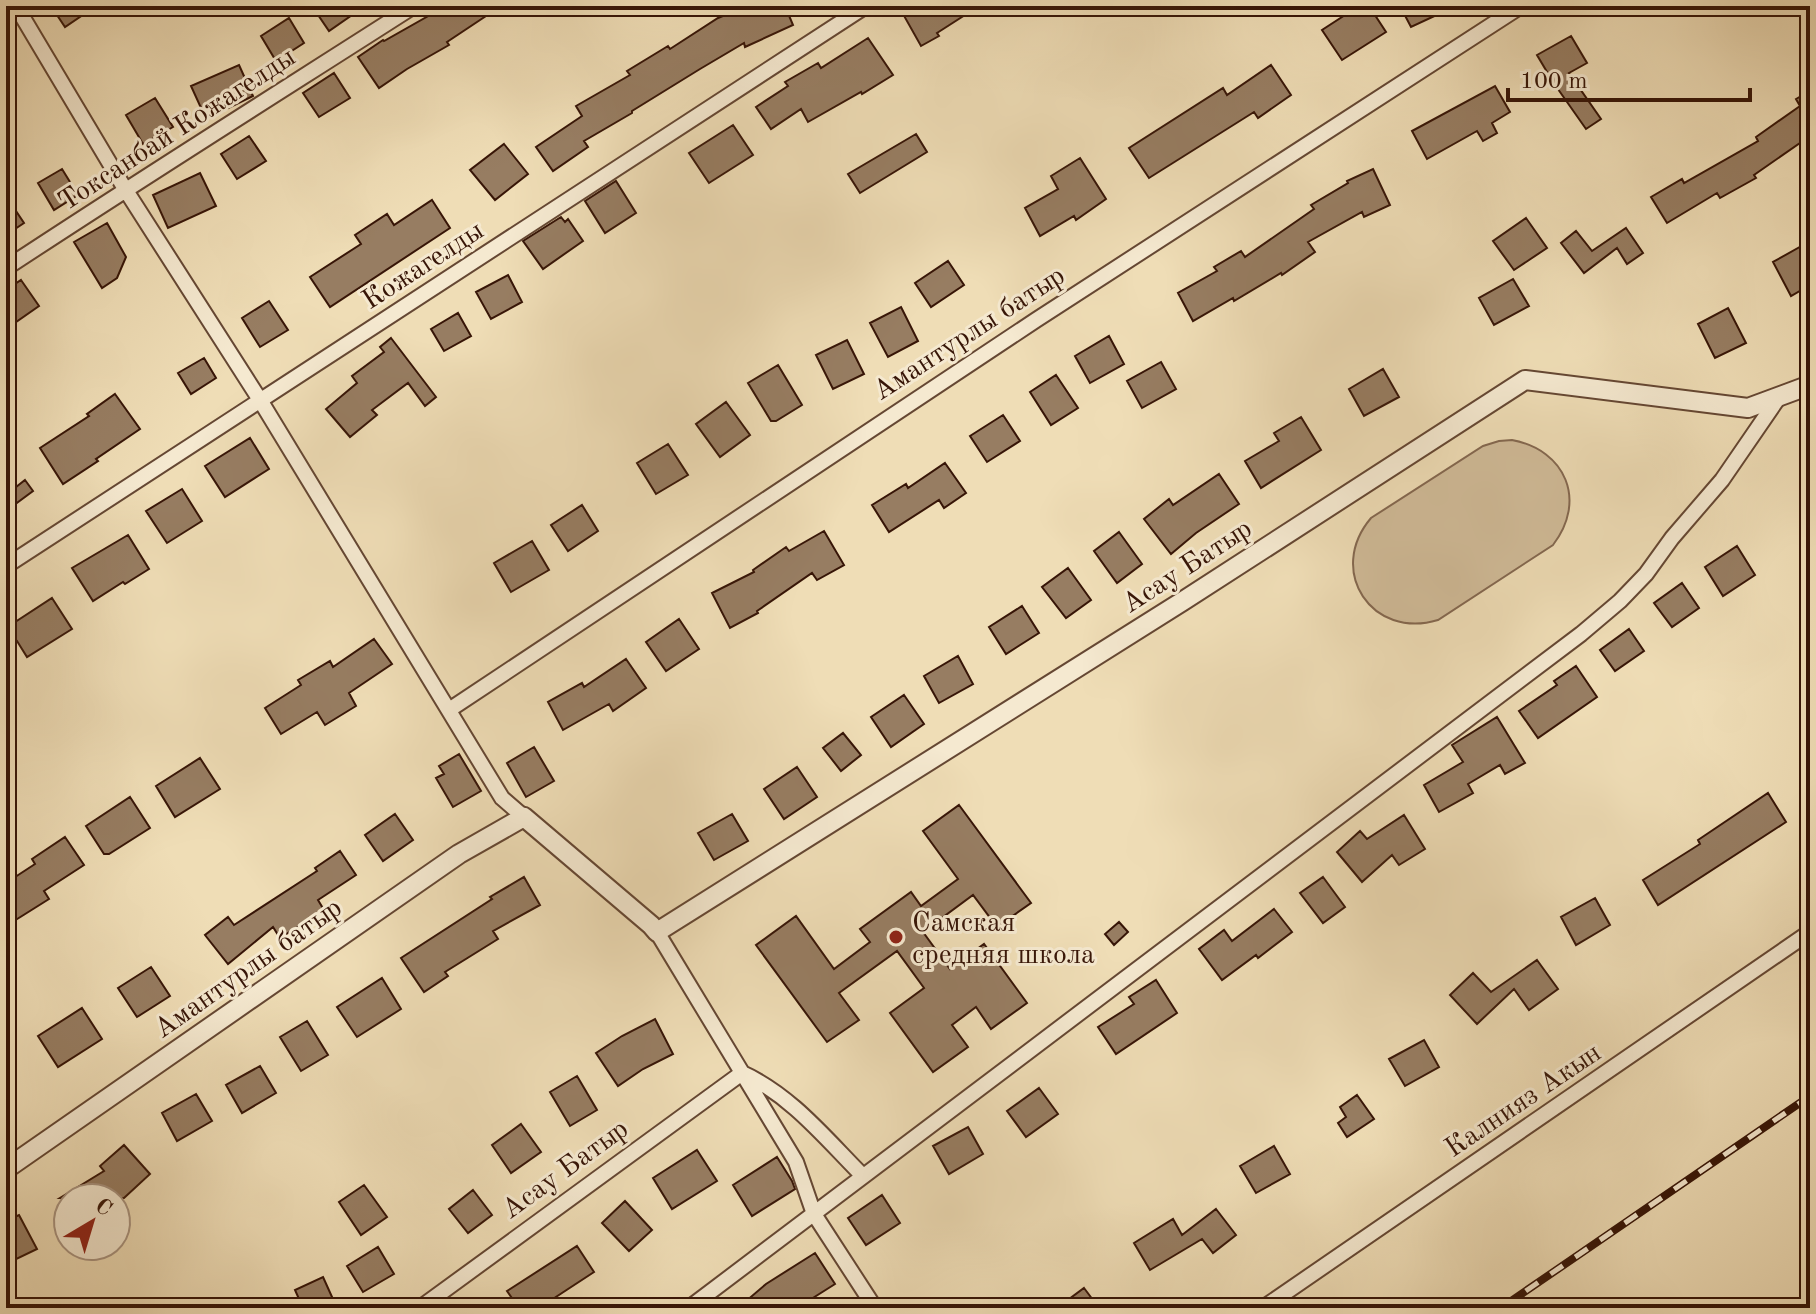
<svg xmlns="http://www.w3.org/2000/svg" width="1816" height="1314" viewBox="0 0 1816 1314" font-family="'Old Standard TT',serif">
<rect width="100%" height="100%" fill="#efddb6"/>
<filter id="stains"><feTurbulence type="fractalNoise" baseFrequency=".0025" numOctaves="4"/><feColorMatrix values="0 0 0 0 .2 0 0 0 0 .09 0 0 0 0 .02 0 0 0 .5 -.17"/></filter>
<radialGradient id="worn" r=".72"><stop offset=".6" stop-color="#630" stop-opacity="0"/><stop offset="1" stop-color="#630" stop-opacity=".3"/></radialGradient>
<path fill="#d0bb98" stroke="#846850" stroke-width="2" d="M1512,440C1566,450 1587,501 1553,545L1438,620C1372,640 1326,571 1371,518L1483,446L1499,441Z"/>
<path fill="#977d62" stroke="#371507" stroke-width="2" d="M51,6H96L65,27Z
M312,6H365L329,31Z
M446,6H501L447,42L449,45L407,69L379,88L358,57L383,40L384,41Z
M747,6H785L793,25L745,47L744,43L700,69L632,111V113L584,141L588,147L553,171L536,147L582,116L576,106L630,75L627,71L668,46L670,49L718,18Z
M917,6H979L937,33L939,36L921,46L903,14Z
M1359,6H1369L1386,32L1342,60L1322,30Z
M1400,6H1456L1411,27Z
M289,18L304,43L276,61L261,36Z
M1571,36L1587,63L1569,73L1601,119L1586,129L1553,82L1537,55Z
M868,38L893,75L862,94L861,92L808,122L801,109L771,129L756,107L788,86L785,82L818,63L821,68Z
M239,65L253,96L206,119L191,86Z
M1271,65L1291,95L1258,118L1254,112L1149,178L1129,148L1223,88L1227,95Z
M334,73L350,98L319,117L303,93Z
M1495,86L1510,112L1492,123L1497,133L1483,141L1477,131L1427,159L1412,131Z
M1810,91V136L1754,175L1756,178L1720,198L1717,193L1667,223L1651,197L1682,179L1684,183L1758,141L1756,137L1800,106L1796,99Z
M155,98L173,127L143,144L126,115Z
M733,125L753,155L709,183L689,153Z
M916,134L927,152L860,193L848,174Z
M249,136L266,161L237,179L221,154Z
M504,144L528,174L495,200L470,170Z
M1080,158L1106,199L1076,220L1074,216L1040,236L1025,208L1058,189L1051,176Z
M62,169L78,195L54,210L38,183Z
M1373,169L1390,205L1364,217L1362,212L1308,242L1315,252L1282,275L1281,273L1234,301L1233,298L1193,321L1178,293L1217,271L1214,267L1241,251L1245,257L1314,209L1311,205L1348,183L1347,181Z
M200,173L216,206L168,228L153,195Z
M616,181L636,213L605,233L585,201Z
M6,196L24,223L6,235Z
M432,200L450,228L330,307L310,277L361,244L355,235L387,214L394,225Z
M561,217L565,222L568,219L583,241L543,269L523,241Z
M1526,218L1547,248L1514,270L1493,241Z
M107,223L126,257L117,278L102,288L74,242Z
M1626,228L1643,253L1627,264L1617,248L1584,273L1561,243L1576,231L1592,251Z
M1805,244L1810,253V285L1791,296L1773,262Z
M948,261L964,285L931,307L915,283Z
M508,275L522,302L491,319L476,292Z
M1513,279L1529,306L1494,325L1479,298Z
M21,280L39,306L6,329V290Z
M269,301L288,330L260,347L242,318Z
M901,307L918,341L888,357L870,323Z
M1728,308L1746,343L1715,358L1698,324Z
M458,313L471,336L444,351L431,329Z
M1109,336L1124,364L1090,383L1075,356Z
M391,338L436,397L425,406L408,383L372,410L377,415L350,437L326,409L357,383L352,376L384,352L380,347Z
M847,340L864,374L833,389L816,355Z
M204,358L216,378L191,394L178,373Z
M1161,362L1176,389L1142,408L1127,381Z
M778,365L802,405L776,421H771L748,383Z
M1383,369L1399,397L1364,416L1349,389Z
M1056,375L1078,408L1051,425L1030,392Z
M115,394L140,429L96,459L98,461L63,484L40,448L89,416L87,414Z
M726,402L750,435L720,457L696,424Z
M1003,415L1020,441L987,462L970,436Z
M1301,417L1321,450L1261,488L1245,461L1279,441L1274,433Z
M250,438L269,469L225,497L205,466Z
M668,444L688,475L656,494L637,463Z
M945,463L966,493L944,508L939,500L889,532L872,505L906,484L908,488Z
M1219,474L1239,504L1196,533L1171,554L1144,519L1169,499L1173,505Z
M25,480L33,491L6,511V495Z
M182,489L202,521L167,543L146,511Z
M582,505L598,531L568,551L551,525Z
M824,531L844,565L817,580L812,573L757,611L758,613L730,628L712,593L754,572L753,570L786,547L789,551Z
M1119,532L1142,564L1117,583L1094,551Z
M128,535L149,569L125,584L123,582L93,601L72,568Z
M532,541L549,570L511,592L494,563Z
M1737,546L1755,575L1723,596L1705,567Z
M1068,568L1091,600L1066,618L1042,587Z
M1682,583L1699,608L1672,627L1654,603Z
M52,598L72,629L27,657L17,641L6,647V628Z
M1022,606L1039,633L1006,654L989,627Z
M679,619L699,649L666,671L646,642Z
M1629,629L1644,651L1615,671L1600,650Z
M374,639L392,664L349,693L356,706L325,725L317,712L281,734L265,708L301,685L298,680L330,661L333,667Z
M958,656L973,684L939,703L924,676Z
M626,659L646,688L613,711L609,704L563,730L548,702L582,683L584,687Z
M1576,666L1597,697L1538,738L1519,711L1557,685L1554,681Z
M904,695L924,724L891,747L871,717Z
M1497,717L1525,763L1505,774L1500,765L1468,784L1473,793L1439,812L1424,785L1463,762L1452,745Z
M843,733L861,755L841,771L823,748Z
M534,747L554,781L526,797L507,763Z
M459,754L481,791L453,807L436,778L444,774L439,766Z
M200,758L220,789L175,817L156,786Z
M797,767L817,797L784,819L764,789Z
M1768,793L1786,822L1658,905L1643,880L1700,844L1698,840Z
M130,797L150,828L109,854H104L86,826Z
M959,805L1031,903L997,927L973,895L923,932L950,969L984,944L1027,1003L991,1029L976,1007L952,1025L968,1047L933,1072L890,1013L924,988L897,951L839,993L859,1020L827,1042L756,945L796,916L834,969L870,942L860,929L911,892L921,906L958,879L923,831Z
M395,814L413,840L383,861L365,835Z
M732,814L748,841L714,860L698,833Z
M1404,815L1425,849L1399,865L1392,855L1362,882L1337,852L1360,831L1367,839Z
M65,837L84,865L44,891L49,899L6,926V883L35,864L32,859Z
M340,851L356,875L318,900L324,910L280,938L273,927L228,964L205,935L228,917L234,925L317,871L315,868Z
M524,877L540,905L493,931L498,939L445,972L448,976L424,992L401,958L492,899L490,897Z
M1323,877L1345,907L1323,923L1300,893Z
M1595,898L1610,925L1576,945L1561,917Z
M1274,909L1292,932L1258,958L1256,955L1222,980L1199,949L1224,930L1232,941Z
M1119,922L1128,932L1114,945L1105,934Z
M1537,960L1558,989L1529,1010L1514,989L1477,1024L1450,995L1473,973L1491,992Z
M151,967L170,996L137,1017L118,988Z
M382,978L401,1009L357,1037L337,1007Z
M1156,980L1177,1013L1116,1054L1098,1027L1134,1004L1129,997Z
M82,1008L102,1039L58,1067L38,1036Z
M655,1019L673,1054L643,1069L618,1086L596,1053L622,1036Z
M307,1021L328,1055L301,1071L280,1037Z
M1424,1040L1439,1067L1405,1086L1389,1059Z
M260,1066L276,1093L242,1113L226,1085Z
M577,1076L597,1110L570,1126L550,1092Z
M1039,1088L1058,1114L1026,1137L1007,1111Z
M196,1094L212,1121L177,1141L162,1113Z
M1357,1095L1374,1119L1347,1137L1338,1123L1346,1117L1340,1107Z
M521,1124L541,1152L511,1173L492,1145Z
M968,1127L983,1154L949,1174L933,1146Z
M124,1145L150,1174L124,1198H60L104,1171L100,1166Z
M1274,1146L1290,1174L1256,1193L1240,1166Z
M697,1150L717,1181L672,1209L653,1178Z
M777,1157L792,1181L795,1189L752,1216L733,1185Z
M364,1185L387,1217L361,1235L339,1202Z
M473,1190L492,1215L468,1233L449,1209Z
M882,1195L900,1223L866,1245L848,1218Z
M625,1201L652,1230L629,1251L602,1223Z
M1216,1209L1236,1235L1213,1253L1202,1239L1150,1270L1134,1243L1173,1219L1182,1235Z
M19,1215L37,1249L6,1264V1221Z
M577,1246L594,1272L539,1308H519L507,1291Z
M378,1247L394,1274L363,1292L347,1266Z
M815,1253L835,1284L797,1308H738L766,1284Z
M323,1277L337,1308H303L295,1290Z
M1084,1288L1099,1308H1057Z"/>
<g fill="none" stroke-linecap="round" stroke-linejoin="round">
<g stroke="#654733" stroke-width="18">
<path id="minor" d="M16,6L125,189L260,400L502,798L524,817
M6,268C141,179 278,93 414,6
M6,566L866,6
M449,710L1036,320L1521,6
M657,932L796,1162L814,1214L875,1308
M420,1308L742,1073C791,1095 826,1139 863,1176
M689,1308L1581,634L1620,601L1646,574L1672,538L1722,480L1779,397
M1263,1308L1810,932"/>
</g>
<g stroke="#654733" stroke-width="22">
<path id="tertiary" d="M6,1169L459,854L524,817L651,925L657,932L1183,601L1525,380L1748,408L1810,385"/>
</g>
<use href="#minor" stroke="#f5e9d0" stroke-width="14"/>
<use href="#tertiary" stroke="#f5e9d0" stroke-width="18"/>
<g stroke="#371507" stroke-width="8">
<path id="rail" d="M1501,1308L1810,1096"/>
</g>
<use href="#rail" stroke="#f5e9d0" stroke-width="5" stroke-dasharray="15" stroke-linecap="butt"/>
</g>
<circle fill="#8f2418" stroke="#f5e9d0" stroke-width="3" cx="896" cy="937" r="8"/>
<g text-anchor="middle" stroke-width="6" stroke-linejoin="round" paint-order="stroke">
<g font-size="28" fill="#371507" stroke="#f5e9d0">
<text transform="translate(176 128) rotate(-33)" y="10">Токсанбай Кожагелды</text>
<text transform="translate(422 264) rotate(-33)" y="10">Кожагелды</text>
<text transform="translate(968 332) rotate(-33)" y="10">Амантурлы батыр</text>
<text transform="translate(1186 565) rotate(-33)" y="10">Асау Батыр</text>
<text transform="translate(247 967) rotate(-35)" y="10">Амантурлы батыр</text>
<text transform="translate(1522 1099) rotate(-34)" y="10">Калнияз Акын</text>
<text transform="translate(564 1168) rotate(-36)" y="10">Асау Батыр</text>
</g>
<g font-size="28" fill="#371507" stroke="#f5e9d0" text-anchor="start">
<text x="912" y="931">Самская<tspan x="912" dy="32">средняя школа</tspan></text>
</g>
</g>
<rect width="1816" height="1314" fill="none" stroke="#efddb6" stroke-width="32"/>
<rect x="8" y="8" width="1800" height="1298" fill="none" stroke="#371507" stroke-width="4"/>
<rect x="16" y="16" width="1784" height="1282" fill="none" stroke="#371507" stroke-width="2"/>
<g transform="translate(92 1222) rotate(38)"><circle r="38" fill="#f5e9d0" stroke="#a99480" stroke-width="2"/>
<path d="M0-6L14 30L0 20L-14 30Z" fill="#8f2418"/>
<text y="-12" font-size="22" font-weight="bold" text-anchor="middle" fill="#371507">С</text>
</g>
<path d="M1508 88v12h242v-12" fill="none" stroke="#371507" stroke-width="4"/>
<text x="1520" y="88" font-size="24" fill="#371507" stroke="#f5e9d0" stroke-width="6" paint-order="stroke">100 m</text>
<rect width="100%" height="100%" filter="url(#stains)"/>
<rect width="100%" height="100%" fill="url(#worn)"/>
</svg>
